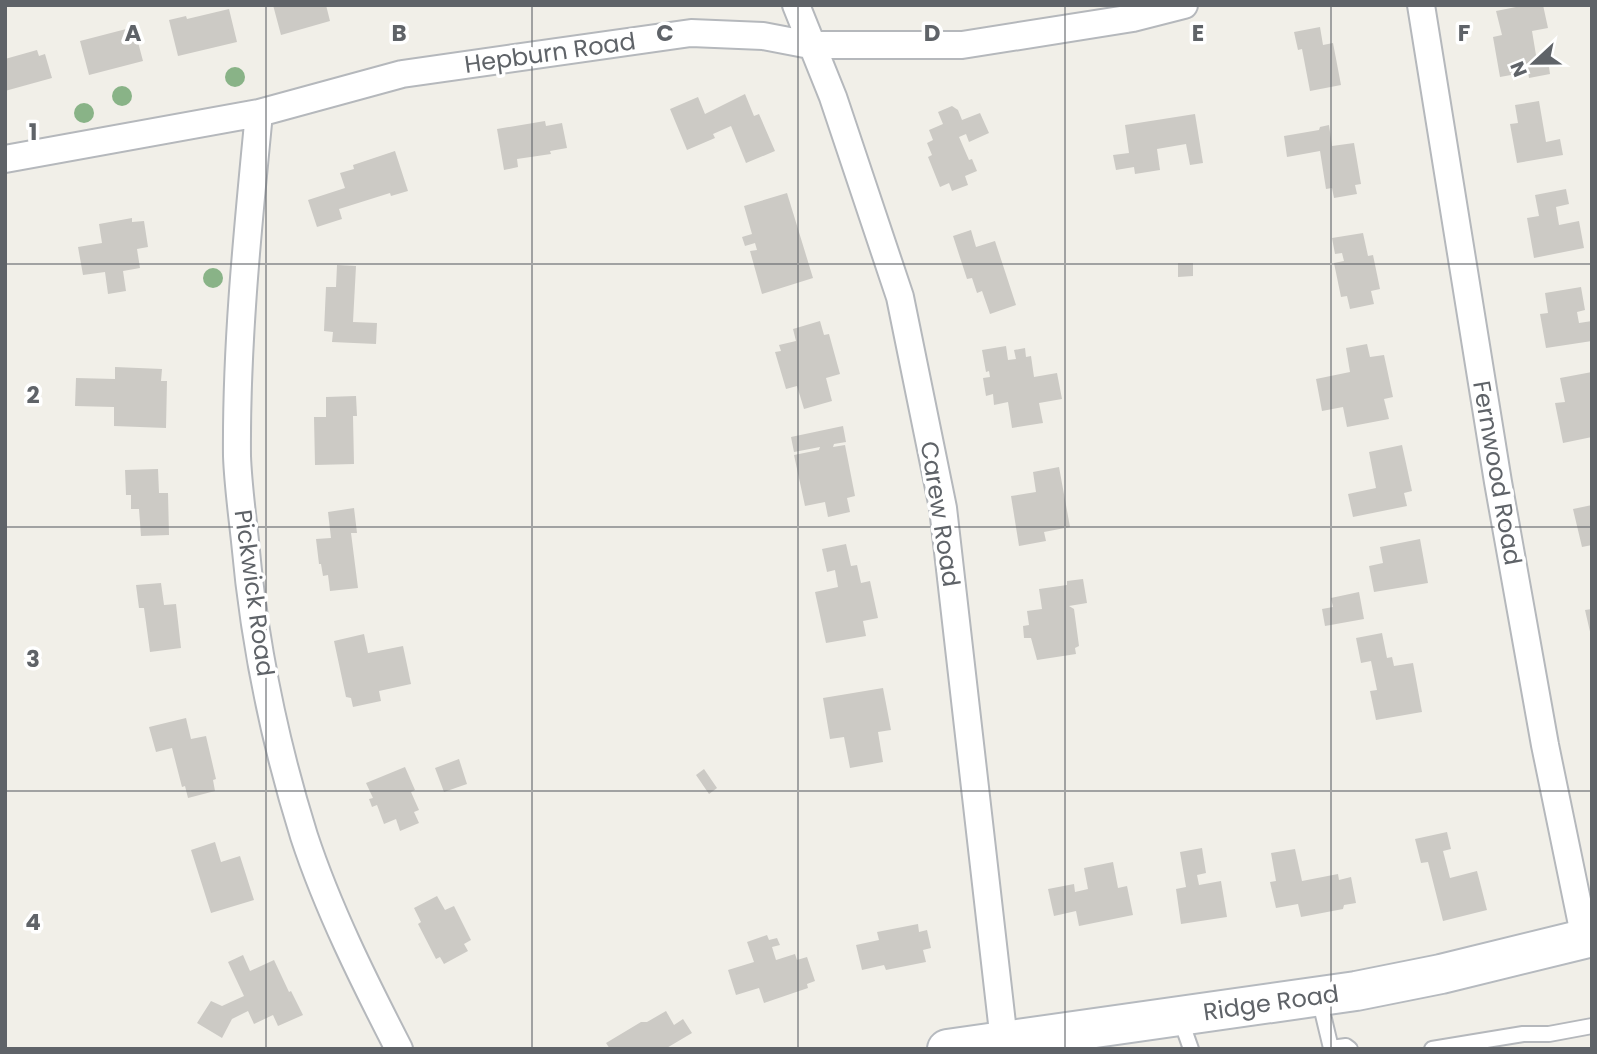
<svg xmlns="http://www.w3.org/2000/svg" width="1597" height="1054" viewBox="0 0 1597 1054" font-family="Poppins,sans-serif">
<rect width="100%" height="100%" fill="#f1efe8"/>
<path fill="#cccac5" d="M273,5H326L330,21L281,35Z
M1526,5H1543L1548,28L1532,31L1536,55L1547,53L1550,74L1529,78L1528,72L1500,77L1493,37L1502,35L1496,11Z
M229,9L237,42L178,56L169,20L186,16L187,19Z
M134,27L143,61L89,75L80,41Z
M1320,27L1323,45L1333,43L1341,85L1310,91L1302,49L1298,50L1294,32Z
M37,50L39,56L45,54L52,78L5,91V59Z
M745,94L754,116L759,114L775,151L746,163L731,126L713,134L715,138L687,150L670,109L698,97L705,114Z
M1539,101L1546,142L1560,139L1563,155L1517,163L1510,124L1518,123L1515,105Z
M952,106L958,110L962,120L980,113L989,133L969,142L966,134L959,137L969,160L972,159L977,171L965,176L968,185L952,191L949,183L940,187L928,157L932,155L927,143L933,140L929,130L943,124L938,112Z
M1195,114L1203,163L1190,165L1186,144L1157,149L1160,170L1135,174L1134,167L1116,170L1113,155L1129,153L1125,125Z
M545,121L546,126L562,123L567,148L550,151L551,154L517,159L518,167L504,170L497,129Z
M1329,125L1332,146L1354,143L1361,184L1355,185L1357,194L1334,198L1332,188L1326,189L1320,151L1287,157L1284,136L1319,130L1320,127Z
M395,151L408,191L391,196L390,193L339,209L342,219L317,227L308,200L345,188L340,173L354,169L353,165Z
M1566,189L1569,204L1556,207L1559,225L1579,221L1584,248L1534,258L1527,218L1539,216L1535,195Z
M787,193L813,278L762,294L750,251L757,250L755,243L745,246L742,237L752,234L744,206Z
M132,218V222L144,221L148,247L137,249L140,268L123,271L126,291L108,294L105,272L83,275L78,247L102,243L99,224Z
M971,230L976,247L995,241L1016,305L990,314L982,291L977,293L972,278L967,279L953,236Z
M1363,233L1368,256L1373,255L1380,289L1371,291L1374,304L1350,309L1347,296L1341,297L1334,263L1344,261L1342,253L1335,254L1332,238Z
M1178,263H1193V276L1178,277Z
M337,265L356,266L353,322L377,323L376,344L332,342L333,332L324,331L326,287H336Z
M1581,287L1585,310L1577,312L1579,323L1592,321V341L1546,348L1540,314L1548,313L1545,293Z
M820,321L824,335L829,334L840,374L826,378L832,401L804,409L797,386L786,389L775,352L781,351L779,345L796,341L793,329Z
M1367,344L1370,357L1384,355L1393,397L1384,399L1389,419L1347,427L1343,407L1322,411L1316,379L1350,372L1346,348Z
M1006,346L1008,360L1016,359L1014,350L1025,348L1026,357L1031,356L1034,377L1057,373L1062,399L1039,403L1043,423L1012,428L1008,402L994,405L993,394L986,396L983,378L990,377L989,371L986,372L982,350Z
M115,367L162,369L161,381H167L166,428L114,426V407L75,406L76,378L115,379Z
M1592,372V437L1563,443L1555,403L1565,402L1560,378Z
M356,396L357,416H353L354,464L315,465L314,417H326V397Z
M843,426L846,442L834,444L833,447L845,445L855,496L847,498L850,512L828,517L825,502L805,506L794,455L819,450L820,447L794,452L791,437Z
M1402,445L1412,491L1404,493L1407,506L1353,517L1348,494L1376,488L1369,452Z
M1059,467L1070,527L1044,532L1046,541L1019,546L1011,496L1036,492L1033,472Z
M158,469L159,493H168L169,535L141,536L139,509H131V495H126L125,470Z
M1592,505V545L1582,547L1573,509Z
M354,508L357,533H351L358,588L330,591L328,575L323,576L321,564H319L316,539L331,538L328,512Z
M1420,539L1428,583L1374,592L1369,566L1383,563L1380,547Z
M846,544L851,566L857,565L861,583L870,581L878,618L863,621L866,636L826,643L815,592L838,587L835,570L827,572L822,549Z
M1083,579L1087,603L1069,606L1074,609L1079,646L1075,648L1076,654L1037,660L1031,638H1024L1023,626L1029,625L1027,611L1042,609L1039,589L1067,585V581Z
M161,583L164,605L176,604L181,648L150,652L144,608H139L136,585Z
M1359,592L1364,619L1325,626L1322,609L1333,607L1331,598Z
M1592,609V636H1591L1585,610Z
M1382,633L1387,658L1392,657L1394,666L1413,663L1422,712L1376,720L1370,691L1377,690L1371,661L1361,663L1356,638Z
M364,634L368,653L403,646L411,684L379,691L381,701L353,707L351,698L346,697L334,641Z
M883,688L891,730L878,732L883,762L850,768L844,737L830,739L823,698Z
M186,718L191,739L206,736L216,779L213,780L215,791L188,798L185,786L182,787L172,748L156,752L149,727Z
M459,759L467,784L444,792L435,768Z
M405,767L415,790L411,792L419,810L414,812L419,823L400,831L396,819L384,824L377,805L372,807L369,799L373,798L366,783Z
M704,769L717,788L709,794L696,775Z
M1447,832L1451,849L1443,851L1450,878L1477,871L1487,910L1443,921L1428,862L1421,863L1415,839Z
M215,842L221,862L240,856L254,900L211,913L191,850Z
M1202,848L1206,873L1197,875L1199,885L1221,881L1227,917L1181,924L1176,889L1186,887L1180,852Z
M1295,849L1302,881L1338,874L1339,880L1351,877L1356,903L1344,905L1343,909L1301,917L1298,904L1276,908L1270,882L1276,881L1271,853Z
M1113,862L1118,888L1127,886L1133,915L1079,926L1076,911L1054,916L1048,889L1074,884L1075,892L1088,889L1084,868Z
M437,896L445,910L454,906L471,940L464,944L468,951L444,964L440,957L436,959L418,924L421,922L414,908Z
M918,924L919,932L927,930L931,948L923,950L926,962L886,970L884,965L862,970L856,945L879,940L877,932Z
M767,935L769,940L777,938L780,945L772,947L776,960L795,954L797,960L807,957L815,981L807,984L808,988L764,1003L759,988L736,995L728,970L754,962L747,942Z
M243,955L250,971L274,960L289,992L291,991L303,1015L278,1026L273,1015L254,1024L248,1011L232,1019L222,1038L197,1023L211,1001L222,1006L244,996L228,962Z
M666,1011L674,1025L683,1019L692,1033L665,1049H610L606,1043L641,1022H647Z"/>
<g fill="none" stroke-linecap="round" stroke-linejoin="round">
<g stroke="#b5b8bc" stroke-width="18">
<path id="service" d="M1319,998L1331,1048L1346,1046L1350,1049
M1180,1018L1191,1049
M1432,1049L1523,1034H1549L1592,1026"/>
</g>
<g stroke="#b5b8bc" stroke-width="30">
<path id="minor" d="M796,5L833,97L900,297L943,508L1004,1041
M1421,5L1498,482L1545,745L1585,939
M259,113C248,227 236,342 237,456C238,484 242,513 245,541C254,641 274,740 304,836C328,909 364,981 399,1049
M5,159L259,113L402,74L691,33L763,36L810,45H962L1133,18L1184,5"/>
</g>
<g stroke="#b6babf" stroke-width="42">
<path id="secondary" d="M947,1049L1356,991L1441,974L1592,937"/>
</g>
<use href="#service" stroke="#fff" stroke-width="14"/>
<use href="#minor" stroke="#fff" stroke-width="26"/>
<use href="#secondary" stroke="#fff" stroke-width="38"/>
</g>
<g fill="#89b387">
<circle cx="235" cy="77" r="10"/>
<circle cx="122" cy="96" r="10"/>
<circle cx="84" cy="113" r="10"/>
<circle cx="213" cy="278" r="10"/>
</g>
<path fill="none" stroke="#5f6368" stroke-width="2" stroke-opacity="0.55" d="M266,5V1049M532,5V1049M798,5V1049M1065,5V1049M1331,5V1049M5,264H1592M5,527H1592M5,791H1592"/>
<g text-anchor="middle" stroke-width="7" stroke-linejoin="round" paint-order="stroke">
<g font-size="24" fill="#5f6368" stroke="#fff">
<text transform="translate(550 53) rotate(-8)" y="8">Hepburn Road</text>
<text transform="translate(1497 473) rotate(80)" y="8">Fernwood Road</text>
<text transform="translate(940 514) rotate(81)" y="8">Carew Road</text>
<text transform="translate(254 593) rotate(82)" y="8">Pickwick Road</text>
<text transform="translate(1271 1003) rotate(-8)" y="8">Ridge Road</text>
</g>
</g>
<g font-size="23" text-anchor="middle" font-weight="bold" fill="#5f6368" stroke="#fff" stroke-width="7" stroke-linejoin="round" paint-order="stroke">
<text x="133" y="41">A</text>
<text x="399" y="41">B</text>
<text x="665" y="41">C</text>
<text x="932" y="41">D</text>
<text x="1198" y="41">E</text>
<text x="1464" y="41">F</text>
<text x="33" y="140">1</text>
<text x="33" y="403">2</text>
<text x="33" y="667">3</text>
<text x="33" y="930">4</text>
</g>
<rect width="1597" height="1054" fill="none" stroke="#5f6368" stroke-width="14"/>
<g transform="translate(1534 63) rotate(248)" stroke="#ffffff" stroke-width="5" paint-order="stroke">
<path d="M0-5L12 26L0 18L-12 26Z" fill="#5f6368"/>
<text y="-10" font-size="19" font-weight="bold" text-anchor="middle" fill="#5f6368">N</text>
</g>
</svg>
